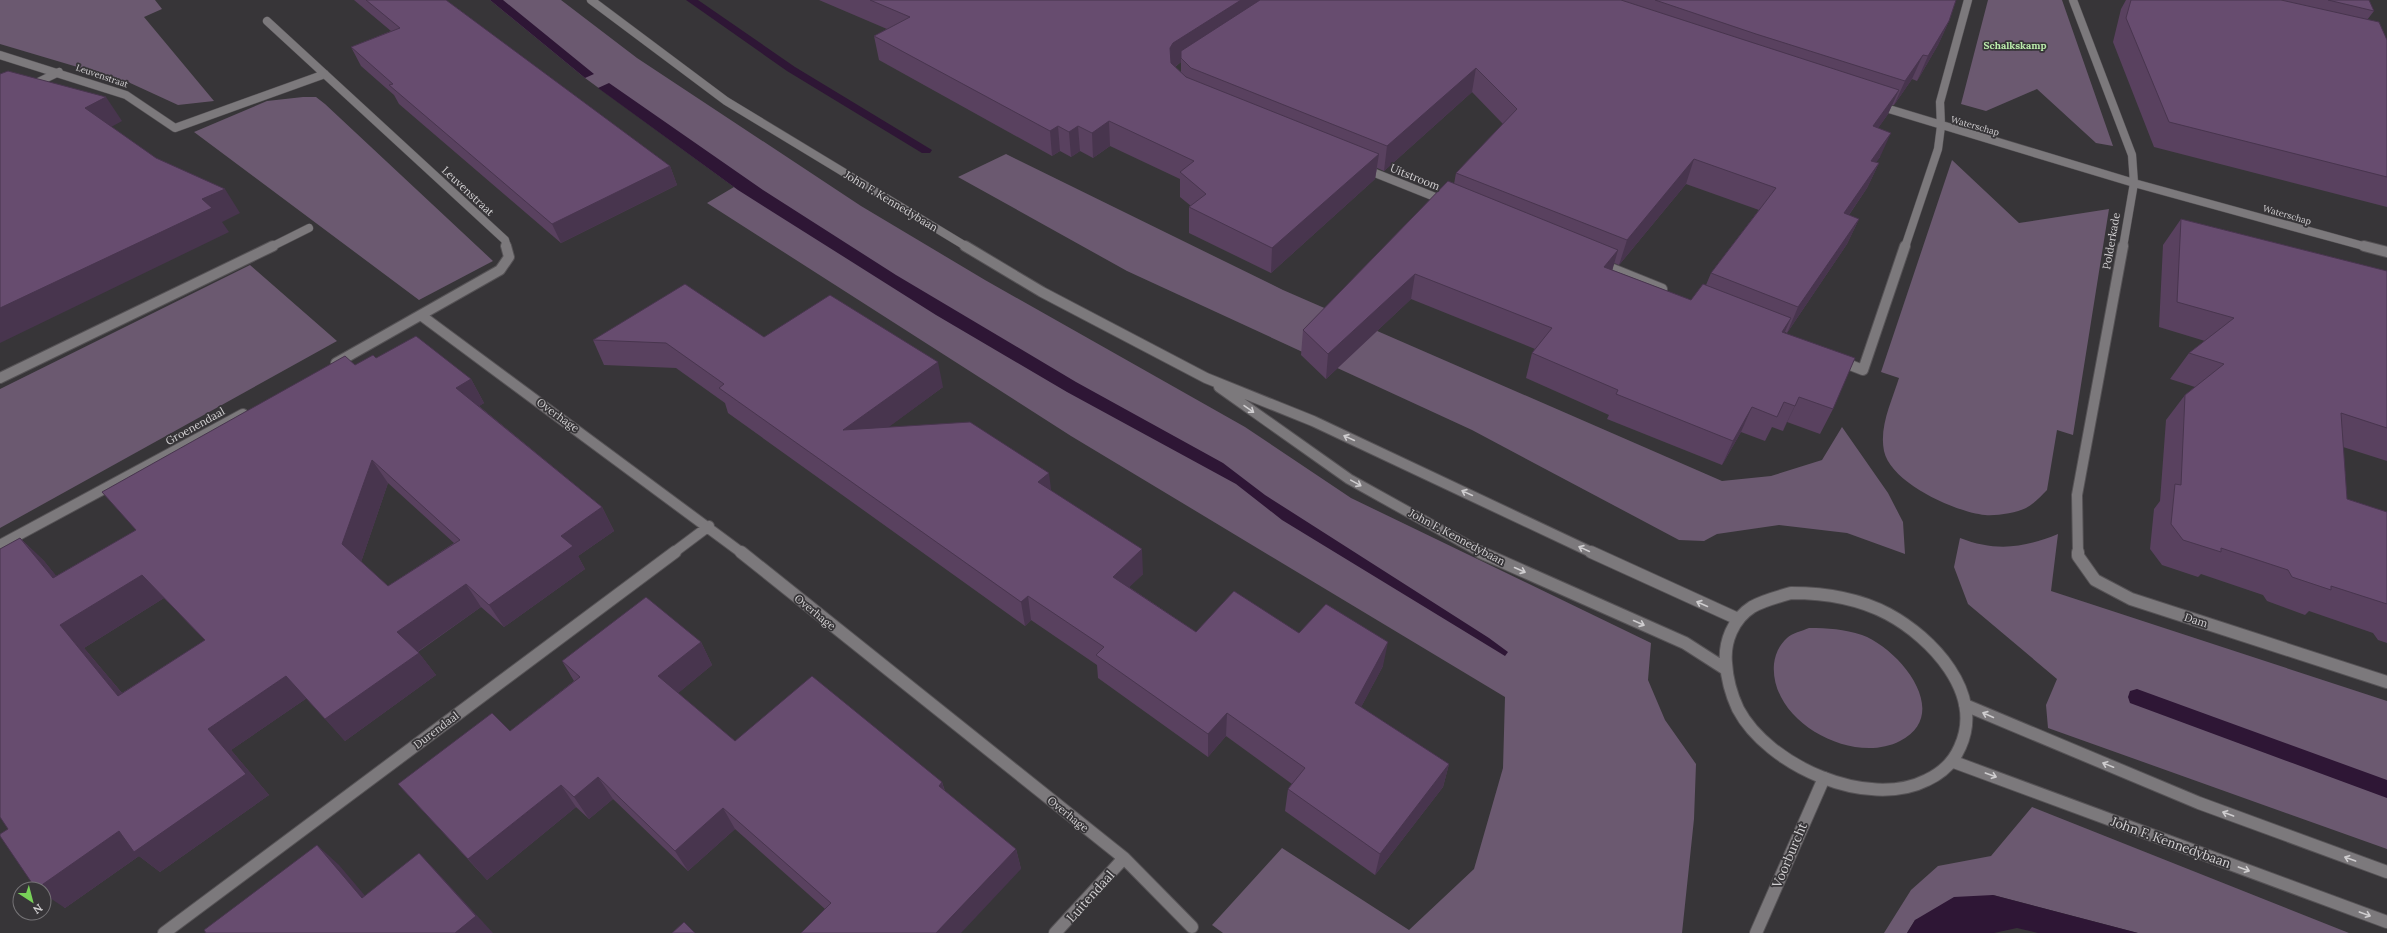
<svg xmlns="http://www.w3.org/2000/svg" width="2387" height="933" viewBox="0 0 2387 933" font-family="Lora,serif">
<rect width="100%" height="100%" fill="#373538"/>
<path fill="#6b5970" d="M0,0H155L162,9L144,17L214,101L178,105L128,82L0,44Z
M490,0H561L637,58L861,206L985,280L1245,427L1351,498L1651,643L1648,680L1665,720L1696,764L1694,819L1682,933H1223L1212,925L1282,848L1409,930L1474,869L1503,768L1505,697L1071,436L707,203L734,187L585,78Z
M1988,0H2062L2113,146L2096,143L2037,89L1986,111L1961,104Z
M303,97H316L325,104L493,261L419,300L194,132L267,101Z
M1006,154L1283,290L1722,481L1771,476L1822,460L1842,427L1888,493L1903,522L1905,554L1847,533L1779,525L1717,534L1704,541L1679,540L1472,430L1127,271L958,177Z
M1952,160L2019,223L2109,209L2073,435L2057,430L2047,490C2041,496 2034,504 2026,508C2016,513 1996,516 1985,515C1955,512 1891,483 1884,451C1879,426 1892,401 1899,378L1881,372Z
M250,265L337,341L0,528V389Z
M2058,534L2051,591L2387,701V849L2048,728L2046,705L2057,679L1968,604L1954,567L1960,538C1996,552 2024,548 2058,534Z
M1809,628C1828,628 1844,629 1862,635C1900,649 1953,714 1900,741C1852,766 1769,721 1774,664C1775,655 1779,645 1787,638C1792,633 1802,631 1809,628Z
M2032,807L2349,933H2138L1993,895L1915,920L1907,933H1884L1911,890L1938,866L1991,856Z"/>
<path fill="#2e1635" d="M490,0H503L594,74L585,78Z
M609,83L763,190L896,275L1076,382L1223,463L1265,495L1489,638L1508,652L1505,656L1282,520L1236,484L1067,392L936,315L738,190L598,88Z
M1993,895L2138,933H2038L2017,928L1994,933H1907L1915,920L1954,897Z"/>
<g fill="none" stroke-linecap="round" stroke-linejoin="round">
<path fill="#2e1635" fill-rule="evenodd" d="M686,0H698L795,67L932,150L930,153H922L787,71Z
M2137,689L2387,780V798L2130,703L2128,697L2130,691Z"/>
<g stroke="#555255" stroke-width="9">
<path id="minor-far2" d="M2073,0L2132,155L2134,183L2123,247
M267,21L505,240L507,247
M0,55L126,95L175,128L325,74
M30,86L59,72
M1879,106L2134,183L2367,247
M1365,169L1445,201
M271,247L309,228
M1905,247L1938,149L1941,126L1940,102L1968,0"/>
</g>
<g stroke="#555255" stroke-width="12">
<path id="minor-far1" d="M2364,246L2387,252
M1600,264L1662,289
M422,316L742,553
M1840,361L1863,370L1905,246
M336,363L500,270L509,257L506,246
M0,378L273,246
M0,545L243,414
M673,553L709,526
M2078,553L2077,495L2123,246"/>
</g>
<g stroke="#555255" stroke-width="14">
<path id="minor" d="M741,552L1124,858L1192,927
M2078,552V556L2095,580L2131,599L2387,682
M164,933L675,552
M1055,933L1124,858
M1756,933L1824,778"/>
</g>
<g stroke="#555255" stroke-width="9">
<path id="secondary-far2" d="M591,0L726,101L967,247"/>
</g>
<g stroke="#555255" stroke-width="12">
<path id="secondary-far1" d="M965,246L1042,292L1206,378L1313,421L1593,553
M1219,387L1349,479L1482,553"/>
</g>
<g stroke="#555255" stroke-width="14">
<path id="secondary" d="M1480,552L1685,643L1724,668
M1591,552L1738,619
M1791,593C1825,593 1858,598 1888,614C1931,637 1985,693 1960,747C1954,761 1942,773 1927,780C1868,810 1768,766 1738,709C1731,694 1727,680 1726,663C1724,642 1733,619 1752,607C1764,600 1778,597 1791,593Z
M1965,705L2199,803L2387,872
M1954,762L2387,922"/>
</g>
<use href="#minor-far2" stroke="#7c797c" stroke-width="8"/>
<use href="#minor-far1" stroke="#7c797c" stroke-width="10"/>
<use href="#minor" stroke="#7c797c" stroke-width="12"/>
<use href="#secondary-far2" stroke="#7c797c" stroke-width="8"/>
<use href="#secondary-far1" stroke="#7c797c" stroke-width="10"/>
<use href="#secondary" stroke="#7c797c" stroke-width="12"/>
</g>
<path fill="#59415f" fill-rule="evenodd" d="M354,0H446L670,166L677,185L561,243L399,104L394,95L361,66L351,47L391,31Z
M819,0H1956L1949,21L1938,45L1917,81L1912,79L1894,105H1892L1888,114L1878,128L1880,157L1876,162L1879,163L1867,188L1849,215L1859,219L1847,244L1787,333L1785,332L1784,333L1833,409L1820,434L1787,422L1783,431L1772,427L1765,441L1741,432L1722,465L1607,419L1609,415L1526,378L1532,353L1535,349L1411,299L1326,379L1301,355L1303,330L1454,184L1456,173L1503,124L1472,92L1384,171L1377,168L1375,179L1271,273L1189,233V207L1191,206L1180,197V179L1110,146L1093,158L1080,151L1071,157L1060,151L1052,156L879,60L874,36L887,29ZM1181,62V73L1175,67ZM1686,184L1759,210L1711,273L1706,285L1691,300L1612,270L1614,263L1619,265Z
M2126,0H2369L2374,11L2367,20L2387,40V207L2154,147L2113,42L2121,9Z
M2181,219L2387,271V461L2343,447L2347,499L2387,512V643L2378,640L2373,633L2309,611L2305,615L2267,601L2263,595L2201,574L2198,577L2162,565L2150,549L2154,509L2160,501L2166,420L2185,395L2195,387L2170,379L2189,353L2205,341L2159,327L2163,245Z
M764,337L943,387L888,427L1051,491L1143,574L1129,587L1196,632L1299,633L1383,666L1361,707L1449,764L1443,787L1375,875L1285,811L1288,789L1292,784L1226,736L1208,757L1098,678L1097,665L1031,620L1025,626L728,413L725,403L676,368L604,365L593,340Z
M376,358L471,379L484,403L479,406L602,507L614,531L578,556L585,569L504,627L481,607L418,652L436,675L345,741L307,698L231,750L269,795L160,872L139,856L65,908L44,889H36L8,829L20,538L44,561L56,576L136,530L355,365ZM388,483L454,543L388,586L361,562ZM164,598L205,640L122,693L84,648Z
M701,642L712,665L678,693L735,741L942,782L945,791L1016,849L1021,869L825,909L735,829L688,871L613,799L589,819L576,807L487,880L398,784L510,731L574,681L562,661Z"/>
<path fill="#48354e" d="M1241,0H1276L1181,58V62L1173,68L1171,72L1170,48L1173,43Z
M1949,21L1938,45L1917,81L1928,56Z
M1923,55L1912,79L1894,105L1905,81Z
M1476,68L1472,92L1384,171L1387,146Z
M1899,90L1888,114L1862,151L1873,126Z
M106,97L122,121L102,132L85,108Z
M1109,121L1110,146L1093,158L1092,133Z
M1058,126L1060,151L1052,156L1050,131Z
M1078,126L1080,151L1071,157L1069,132Z
M1891,133L1880,157L1860,185L1871,161Z
M1379,154L1375,179L1271,273L1272,248Z
M1694,159L1686,184L1619,265L1627,240Z
M1879,163L1867,188L1833,238L1844,213Z
M670,166L677,185L561,243L552,224Z
M225,189L240,213L222,222L229,232L0,343V308L202,199Z
M1859,219L1847,244L1787,333L1798,307Z
M1618,250L1611,275L1604,267Z
M1415,274L1411,299L1326,379L1328,354Z
M1791,318L1780,343L1782,332Z
M938,362L943,387L851,455L843,430Z
M471,379L484,403L470,412L456,388Z
M1799,397L1787,422L1783,431L1795,406Z
M1752,407L1741,432L1722,465L1733,441Z
M372,460L388,483L359,568L342,544Z
M1049,473L1052,497L1038,482Z
M602,507L614,531L578,556L585,569L504,627L489,605L561,536Z
M20,538L44,561L77,601L53,578Z
M1142,549L1143,574L1115,601L1113,577Z
M142,575L164,598L84,648L142,717L118,696L60,625Z
M466,584L481,607L414,654L397,632Z
M1028,596L1031,620L1025,626L1021,602Z
M701,642L712,665L671,699L658,676Z
M1388,642L1383,666L1351,726L1355,703Z
M419,653L436,675L345,741L325,719Z
M286,676L307,698L231,750L269,795L160,872L139,856L65,908L44,894V889H36L119,831L208,729Z
M1227,713L1226,736L1208,757V734Z
M1449,764L1443,787L1375,875L1380,854Z
M598,777L613,799L589,819L574,797Z
M942,782L948,804L939,786Z
M561,785L576,807L487,880L468,859Z
M723,808L735,829L688,871L675,851Z
M317,845L339,865L383,917L362,898Z
M1016,849L1021,869L961,933H936Z
M419,853L438,873L493,933H455Z"/>
<path fill="#674c6f" stroke="#48354e" fill-rule="evenodd" d="M366,0H446L670,166L552,224L389,85L393,84L351,47L400,28Z
M870,0H1241L1173,43L1170,48L1171,63L1186,77L1379,154L1272,248L1189,207L1206,194L1180,172L1194,161L1109,121L1092,133L1078,126L1069,132L1058,126L1050,131L874,36L910,17Z
M1260,0H1621L1899,90L1873,126L1891,133L1871,161L1879,163L1844,213L1859,219L1798,307L1711,273L1776,188L1694,159L1627,240L1456,173L1517,109L1476,68L1387,146L1191,68L1181,58V51Z
M1655,0H1956L1949,21L1928,56L1923,55L1905,81L1756,34Z
M2131,0H2281L2379,22L2387,40V177L2169,122L2126,18Z
M2328,0H2369L2374,11Z
M8,71L106,97L85,108L156,158L225,189L202,199L212,208L0,308V74Z
M1448,181L1618,250L1604,267L1691,300L1703,284L1791,318L1782,332L1855,358L1833,409L1799,397L1795,406L1784,402L1777,417L1752,407L1733,441L1616,394L1618,390L1532,353L1552,328L1415,274L1328,354L1303,330Z
M2181,219L2387,271V428L2341,413L2347,499L2387,512V604L2331,586V590L2292,577L2288,570L2221,548V552L2183,540L2171,524L2175,484L2181,485L2185,395L2224,364L2189,353L2234,318L2177,302Z
M685,284L764,337L830,295L938,362L843,430L970,422L1049,473L1038,482L1142,549L1113,577L1196,632L1234,591L1299,633L1326,604L1388,642L1355,703L1449,764L1380,854L1288,789L1305,768L1227,713L1208,734L1096,655L1104,647L1028,596L1021,602L719,388L724,384L666,343L593,340Z
M416,336L471,379L456,388L602,507L561,536L573,546L489,605L466,584L397,632L419,653L325,719L286,676L208,729L246,774L134,852L119,831L36,889L0,836V834L8,829L0,817V549L20,538L53,578L136,530L102,492L345,356L355,365L373,355L376,358ZM372,460L460,540L388,586L342,544ZM142,575L205,640L118,696L60,625Z
M646,597L701,642L658,676L735,741L812,676L942,782L939,786L1016,849L936,933H801L831,903L723,808L675,851L598,777L574,797L561,785L468,859L398,784L492,713L510,731L580,677L562,661Z
M317,845L362,898L419,853L476,916L455,933H206L204,930Z
M684,922L695,933H672Z"/>
<defs><path id="oneway-shaft" d="M-6 0H5M1.5-3L5.5 0L1.5 3" fill="none" stroke-width="1.6" stroke-linecap="round" stroke-linejoin="round"/></defs>
<g stroke="#cfcdcf">
<use href="#oneway-shaft" transform="translate(1249 409) rotate(35)"/>
<use href="#oneway-shaft" transform="translate(1349 438) rotate(-155)"/>
<use href="#oneway-shaft" transform="translate(1356 483) rotate(29)"/>
<use href="#oneway-shaft" transform="translate(1467 493) rotate(-155)"/>
<use href="#oneway-shaft" transform="translate(1584 549) rotate(-155)"/>
<use href="#oneway-shaft" transform="translate(1520 570) rotate(24)"/>
<use href="#oneway-shaft" transform="translate(1702 604) rotate(-156)"/>
<use href="#oneway-shaft" transform="translate(1639 623) rotate(24)"/>
<use href="#oneway-shaft" transform="translate(1988 715) rotate(-156)"/>
<use href="#oneway-shaft" transform="translate(2108 765) rotate(-158)"/>
<use href="#oneway-shaft" transform="translate(1991 775) rotate(20)"/>
<use href="#oneway-shaft" transform="translate(2228 814) rotate(-160)"/>
<use href="#oneway-shaft" transform="translate(2350 859) rotate(-160)"/>
<use href="#oneway-shaft" transform="translate(2244 869) rotate(20)"/>
<use href="#oneway-shaft" transform="translate(2365 914) rotate(20)"/>
</g>
<g text-anchor="middle" stroke-width="3.5" stroke-linejoin="round" paint-order="stroke">
<g font-size="9" fill="#d3d1d3" stroke="#373538">
<text transform="translate(102 76) rotate(19)" y="3">Leuvenstraat</text>
<text transform="translate(1975 126) rotate(16)" y="3">Waterschap</text>
<text transform="translate(2287 215) rotate(16)" y="3">Waterschap</text>
</g>
<g font-size="10" font-weight="bold" fill="#bbecac" stroke="#373538">
<text x="2015" y="49">Schalkskamp</text>
</g>
<g font-size="11" fill="#d3d1d3" stroke="#373538">
<text transform="translate(1415 177) rotate(22)" y="4">Uitstroom</text>
<text transform="translate(468 191) rotate(43)" y="4">Leuvenstraat</text>
<text transform="translate(891 201) rotate(31)" y="4">John F. Kennedybaan</text>
<text transform="translate(2111 241) rotate(-80)" y="4">Polderkade</text>
<text transform="translate(558 415) rotate(36)" y="4">Overhage</text>
<text transform="translate(195 426) rotate(-29)" y="4">Groenendaal</text>
<text transform="translate(1457 537) rotate(28)" y="4">John F. Kennedybaan</text>
<text transform="translate(815 612) rotate(39)" y="4">Overhage</text>
<text transform="translate(2196 620) rotate(18)" y="4">Dam</text>
<text transform="translate(436 730) rotate(-37)" y="4">Durendaal</text>
<text transform="translate(1068 814) rotate(39)" y="4">Overhage</text>
</g>
<g font-size="13" fill="#d3d1d3" stroke="#373538">
<text transform="translate(2171 842) rotate(20)" y="5">John F. Kennedybaan</text>
<text transform="translate(1789 855) rotate(-67)" y="5">Voorburcht</text>
<text transform="translate(1090 896) rotate(-48)" y="5">Luitendaal</text>
</g>
</g>
<g transform="translate(32 901) rotate(144)"><circle r="19" fill="#373538" stroke="#757376"/>
<path d="M0-3L7 15L0 10L-7 15Z" fill="#78d158"/>
<text y="-6" font-size="11" font-weight="bold" text-anchor="middle" fill="#d3d1d3">N</text>
</g>
</svg>
